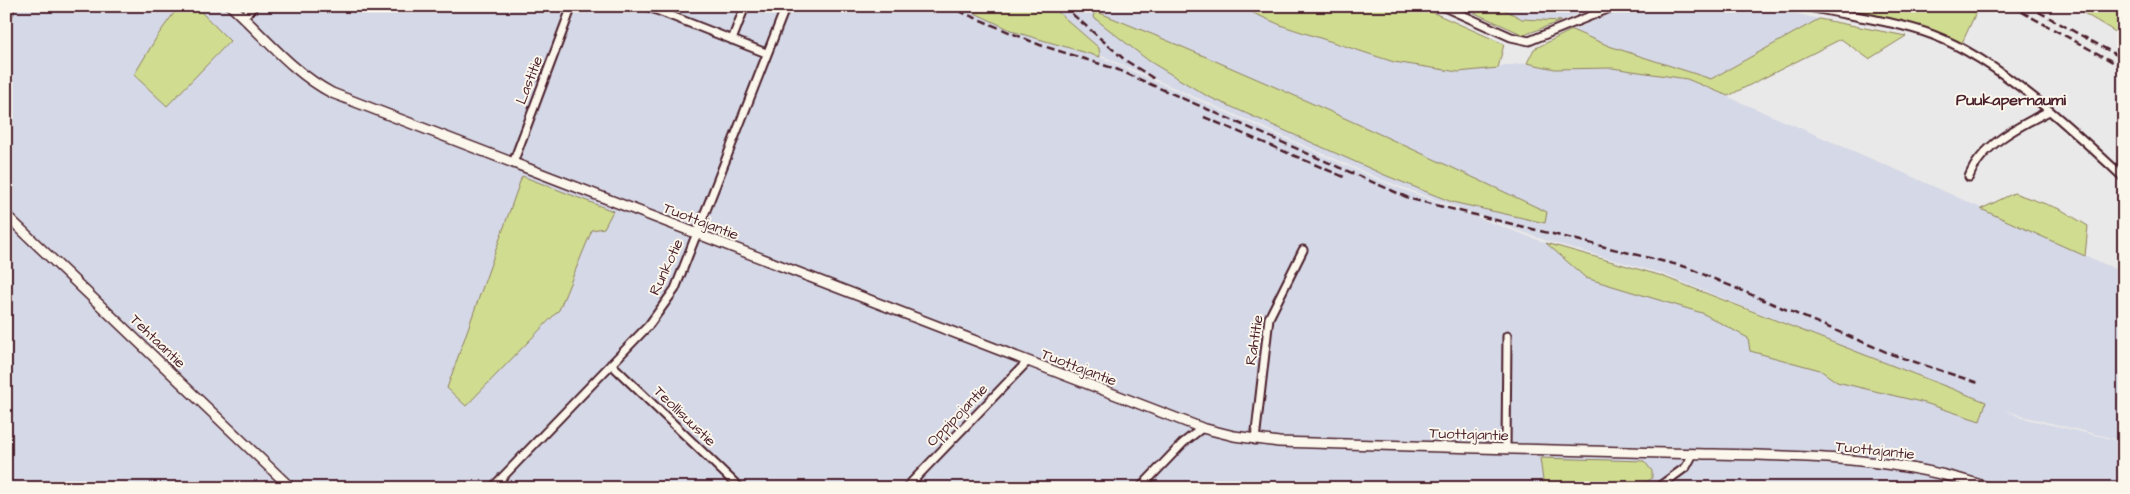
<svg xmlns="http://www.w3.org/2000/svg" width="2130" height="494" viewBox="0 0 2130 494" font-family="'Architects Daughter',sans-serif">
<rect width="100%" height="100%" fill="#eae9e9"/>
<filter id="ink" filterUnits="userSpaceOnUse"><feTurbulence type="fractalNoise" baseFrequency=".02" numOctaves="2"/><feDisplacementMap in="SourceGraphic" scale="10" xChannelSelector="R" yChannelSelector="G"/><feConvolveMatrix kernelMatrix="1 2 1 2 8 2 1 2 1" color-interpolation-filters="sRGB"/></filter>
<g filter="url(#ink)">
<path fill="#d5d8e6" d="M6,6H960L1015,32L1100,57L1383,182L1546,243L1659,275L1869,357L1660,273L1547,241L1383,180L1100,55L1015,31L962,6H1237L1283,26L1394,62L1458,72L1527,63L1555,69L1612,68L1687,79L1904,173L2124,273V441L2022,416L2003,409L2022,418L2124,442V488H6Z
M1498,6H1597L1561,21L1522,19Z
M1628,6H1766L1819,19L1711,79L1609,46L1573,30Z"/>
<path fill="#d0dd91" stroke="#8d7e5e" d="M179,6H195L230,41L167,106L134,75L158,35Z
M960,6H1051L1099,48L1100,57L1015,32Z
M1237,6H1418L1504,44L1498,68L1458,72L1394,62L1283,26Z
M1459,6H1498L1522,19L1561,21L1524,35Z
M1841,6H1979L1962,43L1923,27Z
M2072,6H2120L2124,9V37Z
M1095,11C1248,72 1398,142 1547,212L1545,223L1452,202L1387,176L1207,96L1149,61L1093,17Z
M1819,19L1906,36L1869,59L1841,39L1728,96L1687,79L1612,68L1555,69L1527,63L1534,49L1572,30L1609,46L1711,79Z
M522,176L613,211L604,228L592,230L559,310L466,406L447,388Z
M2014,193L2060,209L2088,226L2085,256L1981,209Z
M1546,243L1659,275L1986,402L1980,421L1925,403L1837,382L1820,370L1750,351L1748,338L1702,313L1586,278Z
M1540,458L1644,461L1652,471V478L1638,488H1544Z"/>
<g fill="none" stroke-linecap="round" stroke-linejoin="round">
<g stroke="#4a1f2b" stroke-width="11">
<path id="minor" d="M646,6L766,53
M1442,6L1511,37L1529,41L1615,6
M1804,6C1844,15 1896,21 1933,35C1999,60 2073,130 2124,178
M243,17L254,6
M732,40L745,6
M513,163L572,6
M1969,177C1981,145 2019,126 2049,111
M611,364L740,488
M1255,440L1269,318L1303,250
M1506,449L1507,336
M492,488L649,325L675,289L786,6
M906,488L1027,362
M1140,488L1183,443L1202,428
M1657,488L1686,467L1693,454"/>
</g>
<g stroke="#4a1f2b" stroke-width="12">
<path id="tertiary" d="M231,6C264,36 292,72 332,93L1202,428L1234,436L1279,442C1407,446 1536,450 1664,453C1772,456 1886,452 1990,488
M6,19L10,6
M6,215L291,488"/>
</g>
<use href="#minor" stroke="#fbf7ec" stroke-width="7"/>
<use href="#tertiary" stroke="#fbf7ec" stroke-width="9"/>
<path stroke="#4a1f2b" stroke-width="2.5" stroke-dasharray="8 4" stroke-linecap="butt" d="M947,6L1040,45L1116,69L1411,199L1686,267L1891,354L1978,383
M1063,6L1125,60L1156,80
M2011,6L2124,68
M2028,6L2124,59
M1204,117L1344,177"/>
</g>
</g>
<g text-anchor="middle" stroke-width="4" stroke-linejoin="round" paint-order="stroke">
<g font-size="15" fill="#4a1f2b" stroke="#fbf7ec">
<text transform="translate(529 80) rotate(-69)" y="5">Lastitie</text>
<text transform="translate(701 221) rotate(21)" y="5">Tuottajantie</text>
<text transform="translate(666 267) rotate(-65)" y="5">Runkotie</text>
<text transform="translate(1254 340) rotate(-81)" y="5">Rahtitie</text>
<text transform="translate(158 341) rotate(44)" y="5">Tehtaantie</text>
<text transform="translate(1079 367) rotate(21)" y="5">Tuottajantie</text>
<text transform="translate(957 415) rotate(-46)" y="5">Oppipojantie</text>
<text transform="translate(685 416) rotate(44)" y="5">Teollisuustie</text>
<text transform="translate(1469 434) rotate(2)" y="5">Tuottajantie</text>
<text transform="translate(1875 450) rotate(6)" y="5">Tuottajantie</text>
</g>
<g font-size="16" font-weight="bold" fill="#4a1f2b" stroke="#fbf7ec">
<text x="2011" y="105">Puukapernaumi</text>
</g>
</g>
<rect width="2130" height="494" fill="none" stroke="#fbf7ec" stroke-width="25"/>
<rect x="12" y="12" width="2105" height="469" fill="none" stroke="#4a1f2b" stroke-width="2" filter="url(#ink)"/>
</svg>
